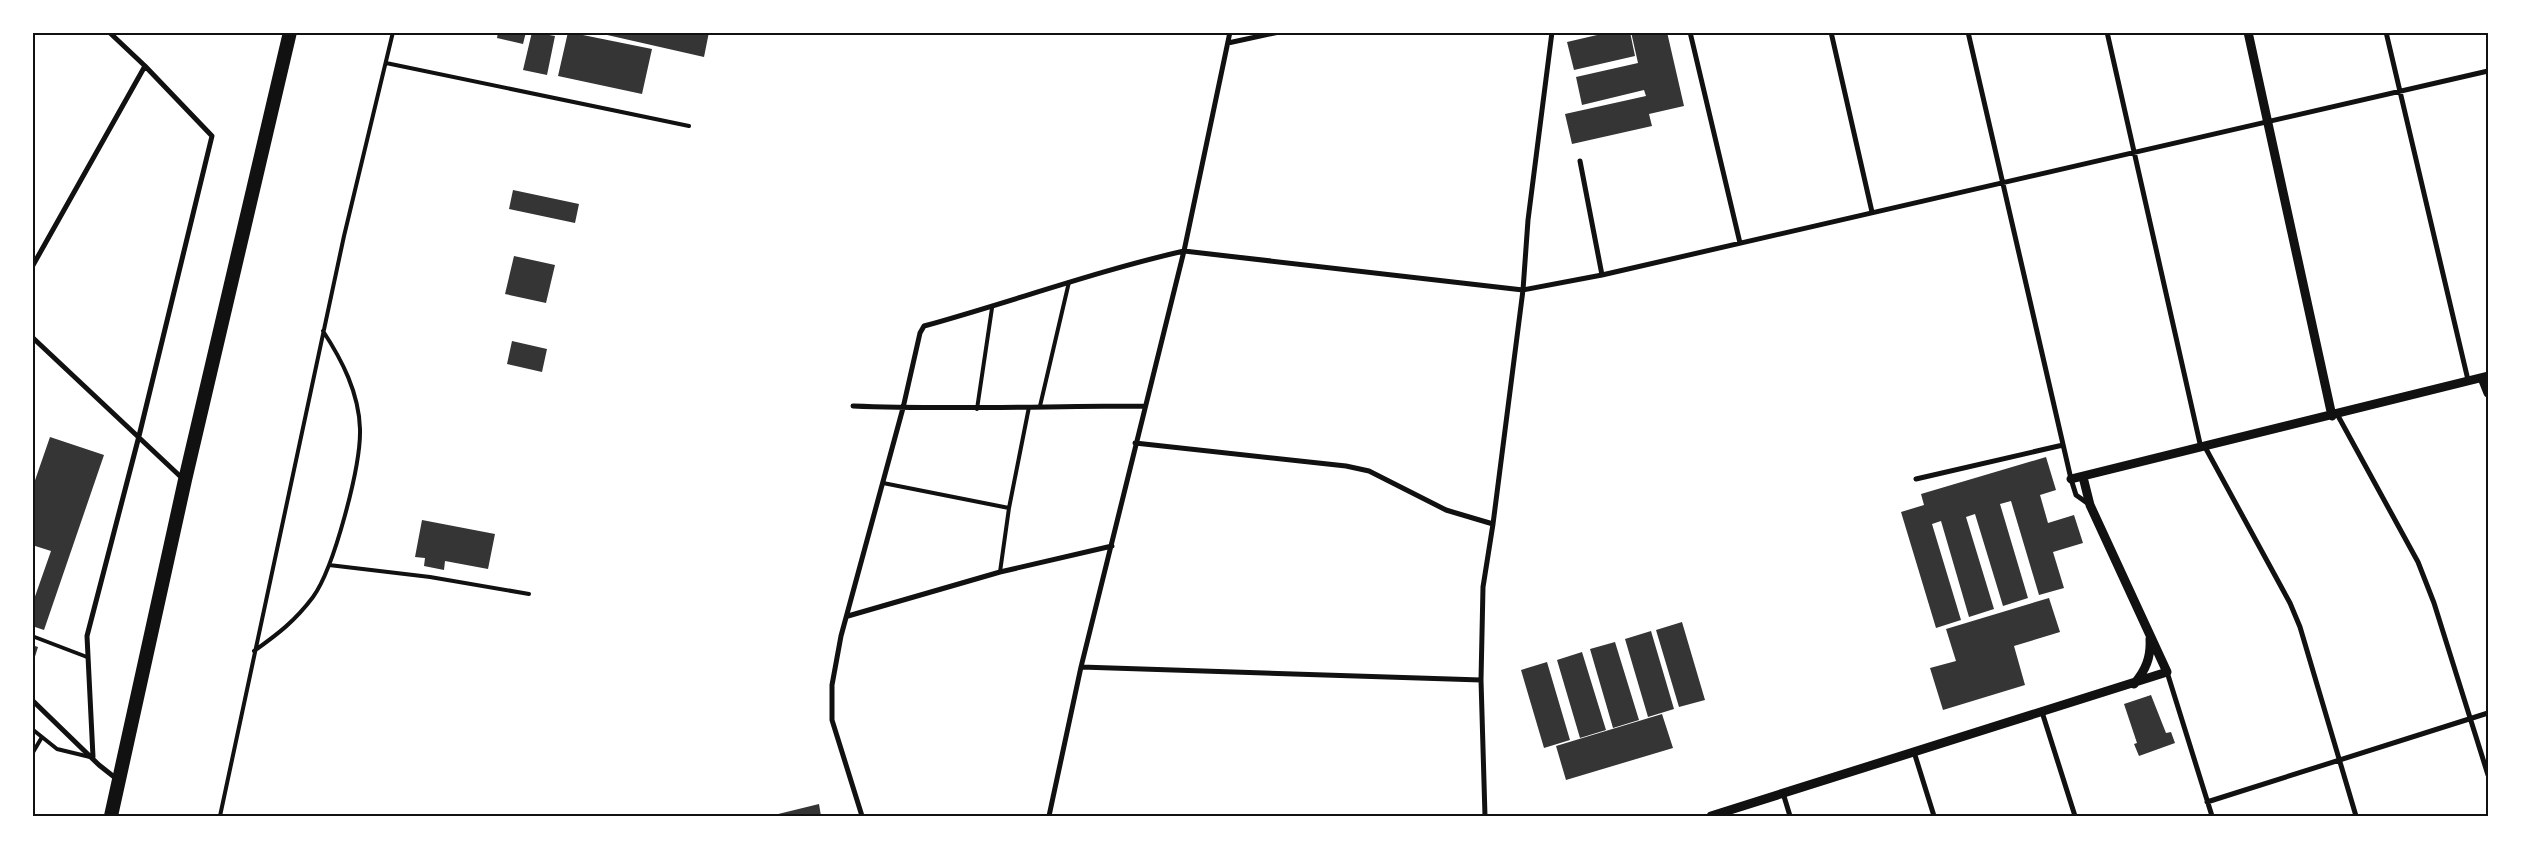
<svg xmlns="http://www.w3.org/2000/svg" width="2521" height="849" viewBox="0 0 2521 849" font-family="Signika,sans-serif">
<rect width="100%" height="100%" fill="#fff"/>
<path fill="#353535" d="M498,32H526L523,44L497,38Z
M532,32L555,36L547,75L523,70Z
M568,32L652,49L642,94L558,76Z
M594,32H709L704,57Z
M1610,32H1630L1635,56L1574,70L1567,42Z
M1631,32H1667L1684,106L1649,114L1652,126L1572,144L1565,114L1646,96L1644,90L1582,105L1576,77L1638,63Z
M513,190L579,204L575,223L509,209Z
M514,256L555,265L546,303L505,294Z
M512,341L547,349L542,372L507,364Z
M50,437L104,455L44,630L32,626V605L51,551L32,545V489Z
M2046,457L2056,490L2040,495L2048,523L2074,515L2083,543L2053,552L2064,588L2039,595L2011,501L2000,504L2028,598L2003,606L1975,514L1966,517L1994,609L1969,617L1941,521L1932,524L1961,620L1936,628L1901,512L1924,505L1921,494Z
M422,520L495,534L488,569L445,561L444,570L424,566L425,558L415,557Z
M2049,598L2060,632L2014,646L2025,685L1943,710L1930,668L1956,661L1946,629Z
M1682,622L1705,700L1679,707L1656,630Z
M1651,631L1674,709L1648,717L1625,639Z
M1615,642L1639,720L1613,728L1590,649Z
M32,645L38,647L33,663L32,662Z
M1582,652L1606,730L1580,738L1557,660Z
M1547,662L1570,740L1544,748L1521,670Z
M2151,695L2166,733L2171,732L2175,743L2139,756L2134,744L2137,743L2124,704Z
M1662,714L1673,748L1566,780L1556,746Z
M819,804L821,816H770Z"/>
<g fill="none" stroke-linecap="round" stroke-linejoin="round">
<path stroke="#111" stroke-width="4" d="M386,63L689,126
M1040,406L1069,282
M977,409L992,308
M883,483L1009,508
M329,565L430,577L529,594
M1000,572L1009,508L1029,407
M32,636L87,657
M254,651C278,634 295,621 313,597C334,568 361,466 360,429C359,393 342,360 323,331
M32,729L57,749L90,757
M32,754L42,737
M220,816L344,236L393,32"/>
<path stroke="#111" stroke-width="5" d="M1690,32L1740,243
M1831,32L1872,212
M1968,32L2071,479L2076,495L2090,505
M2107,32L2201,448
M2386,32L2468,380
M1228,43L1279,32
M1580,161L1602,275
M32,267L145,66
M32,337L182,478
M853,406C950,410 1047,406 1144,406
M2337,414L2418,562L2434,603L2488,775
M1135,443L1346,466L1369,471L1446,510L1493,524
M2205,447L2290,603L2300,627L2356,816
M1916,479L2063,445
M848,616L1000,572L1112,546
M1081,667L1481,680
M2167,672L2212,816
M32,700L99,765L118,780
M2042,712L2075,816
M1914,752L1934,816
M93,757L87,636L139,436L212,136L145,66L109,32
M1783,793L1790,816
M2207,802L2488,713
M862,816L832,720V685L841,636L903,408L920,333L924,326C1011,302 1096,271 1184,251L1523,290L1602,275L2488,71
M1049,816L1081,667L1184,251L1230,32
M1485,816L1481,680L1483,587L1493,524L1523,290L1528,220L1552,32"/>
<path stroke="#111" stroke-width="9" d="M2248,32L2332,416
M2482,378L2488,393
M2071,479L2488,376
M2134,684C2146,670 2151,657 2150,639
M1711,816L2167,672L2090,505L2083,477"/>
<path stroke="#111" stroke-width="14" d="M111,816L185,480L290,32"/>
</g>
<rect width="2521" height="849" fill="none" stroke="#ffffff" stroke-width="68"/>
<rect x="34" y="34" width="2453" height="781" fill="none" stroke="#111" stroke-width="2"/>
</svg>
